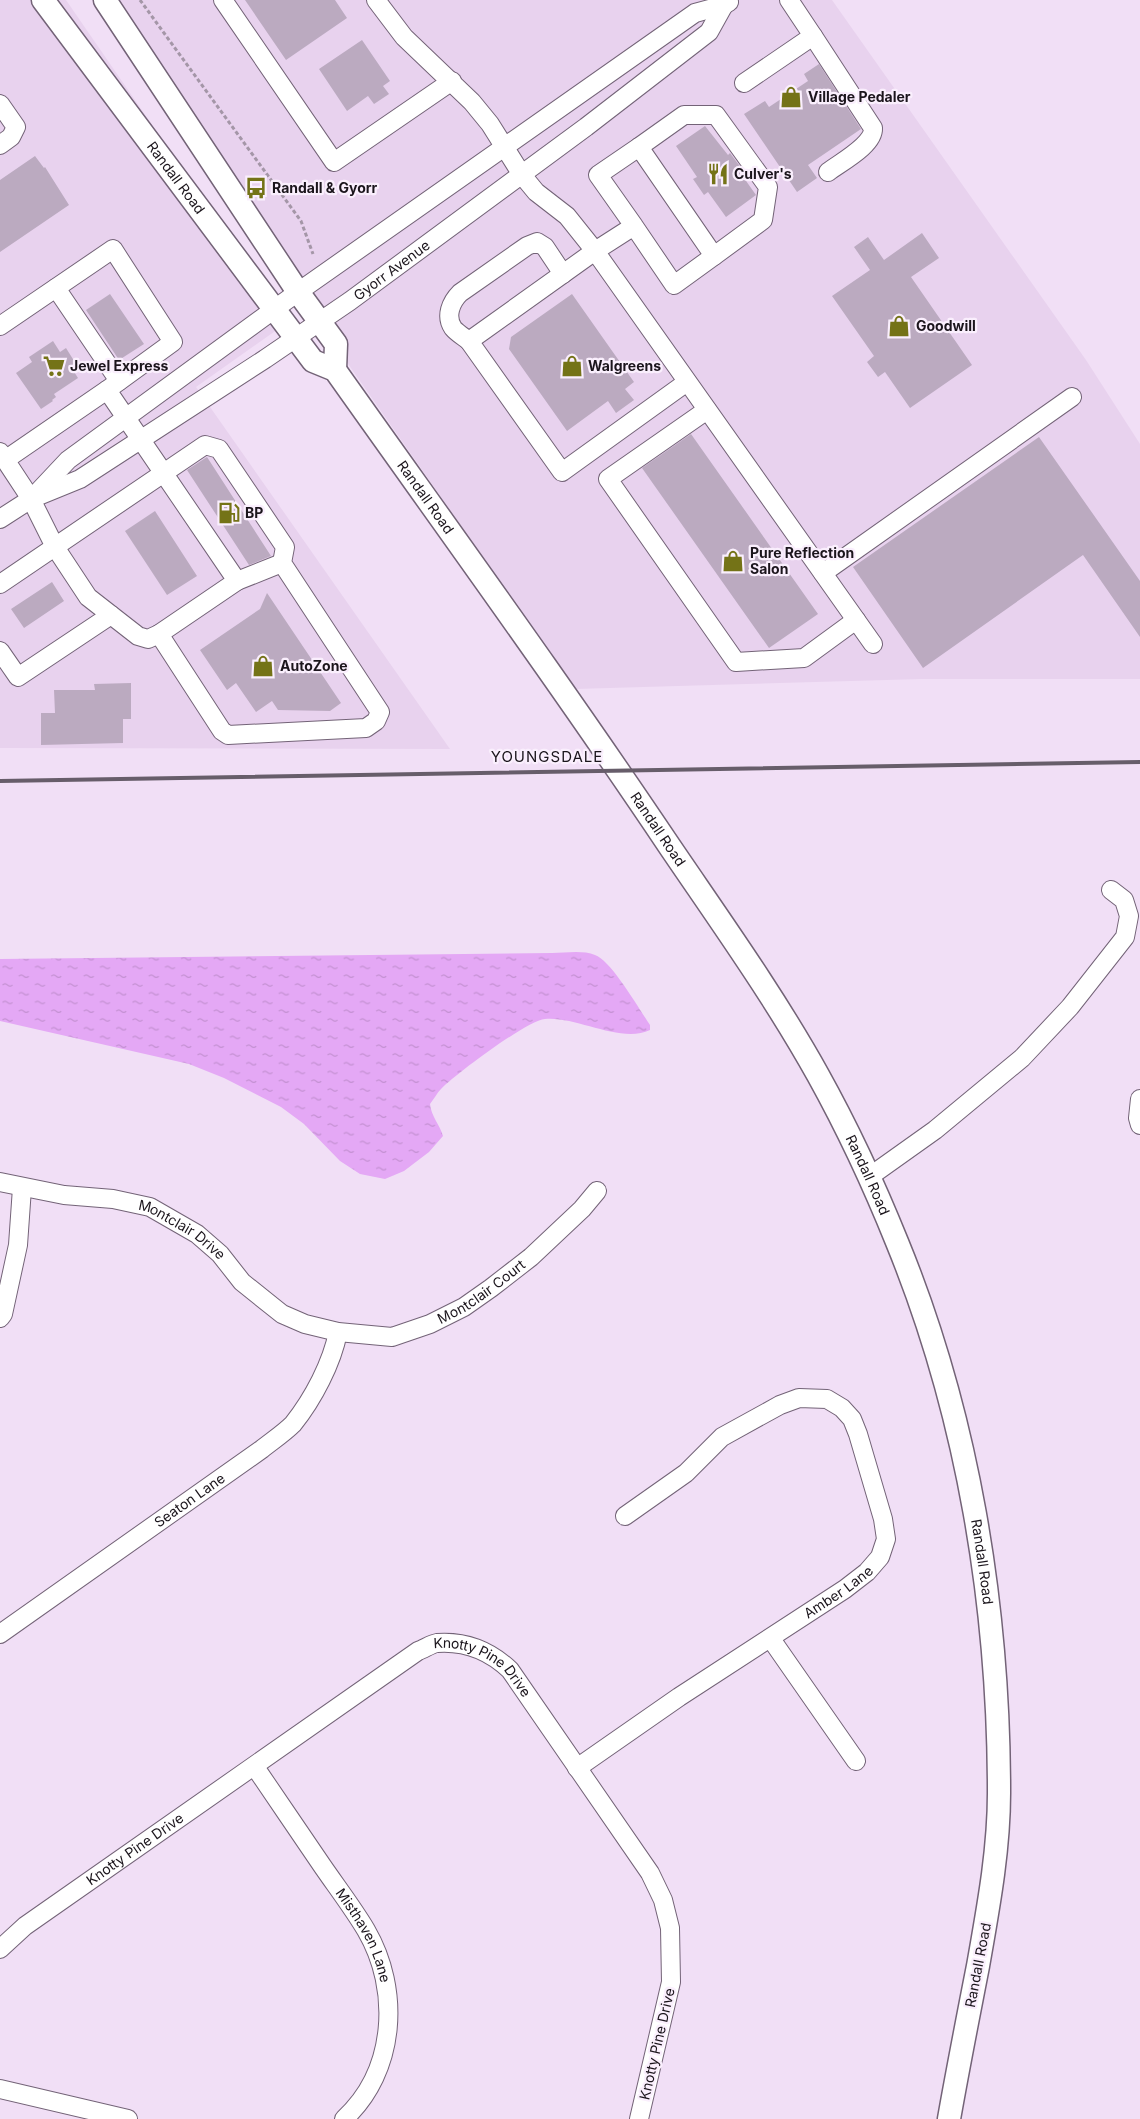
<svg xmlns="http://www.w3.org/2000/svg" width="1140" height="2119" viewBox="0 0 1140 2119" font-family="Inter,sans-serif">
<defs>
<pattern id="water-ripples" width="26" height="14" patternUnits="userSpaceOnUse" patternTransform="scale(1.25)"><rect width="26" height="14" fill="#e4a8f5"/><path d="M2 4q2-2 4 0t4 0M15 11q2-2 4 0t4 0" fill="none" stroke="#c390d1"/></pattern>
</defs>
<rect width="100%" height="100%" fill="#f1dff6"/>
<path fill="#e8d2ee" d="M0,0H66L288,322L196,387L450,749L0,748Z
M94,0H832L1086,360L1140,444V679H922L575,689Z"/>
<path fill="url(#water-ripples)" d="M552,953C565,953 583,950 595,955C611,960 639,1009 650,1025V1030C621,1044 576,1016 545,1019C526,1021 456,1074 441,1089C437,1093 434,1099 430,1104C431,1116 440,1125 443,1136L429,1152L404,1171L385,1179L360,1174L340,1161L304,1124L281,1107L224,1078L189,1064L0,1021V959Z"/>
<path fill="#bbaac0" d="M245,0H335L347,18L286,60Z
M362,40L390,81L383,86L389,94L374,104L368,96L347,111L319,69Z
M819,64L861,129L808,165L817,178L797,192L744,114L765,101L769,107L808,81L804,74Z
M705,126L728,155L730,153L742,169L739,171L756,195L726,217L708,192L704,195L693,179L697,177L676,146Z
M35,156L44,168L45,167L69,205L0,252V180Z
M922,233L939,258L911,277L972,365L910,408L885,372L878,377L867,362L874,356L832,296L870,270L854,247L868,237L884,260Z
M110,294L144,344L119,360L86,310Z
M572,294L634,382L625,389L634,400L616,413L608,401L567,431L509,349L511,337Z
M53,341L60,352L66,348L76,364L71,367L78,378L54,394L56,397L52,400L53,401L41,409L16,373L32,362L29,357Z
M691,434L818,614L769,648L642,468Z
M1039,437L1140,581V637L1083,555L923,668L853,567Z
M207,457L271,556L249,565L187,470Z
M155,511L197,576L167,595L125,531Z
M52,582L64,601L24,628L11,609Z
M267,593L341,703L330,711L278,710L272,701L256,712L236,683L227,690L200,650L260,609Z
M131,683V719H123V743L41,745V713H55L54,690H95L94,684Z"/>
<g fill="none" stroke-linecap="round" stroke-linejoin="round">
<g stroke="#736377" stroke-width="20">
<g id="minor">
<path d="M223,0L334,162L452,81"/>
<path d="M376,0L404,37L472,102L490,124L522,175L536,192L567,216L595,251L873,644"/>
<path d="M813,36L873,128C874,145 841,162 828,172"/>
<path d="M744,83L813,36L789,0"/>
<path d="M0,104L16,127L11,137L0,145"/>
<path d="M639,147L684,115H716L768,187L763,220L714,256"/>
<path d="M634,226L598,175L639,147L714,256L674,285L634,226L595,251L469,341L562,472L687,382"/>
<path d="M56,288L119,381"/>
<path d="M0,326L113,249L173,342L107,390L237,581L159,634L148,639L138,636L88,597L55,547L31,499L0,452"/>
<path d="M469,341C464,337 457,333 453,328C445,316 451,302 460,293L527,246L537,242L545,247L563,274"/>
<path d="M707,410L608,479L736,662L804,658L856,620"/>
<path d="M5,460L107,390"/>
<path d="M37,493L68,460L298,292L695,13L724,5L729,2"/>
<path id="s1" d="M0,519L31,499L80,479L265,359L350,301L586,127L709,32L724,5"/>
<path d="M823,573L1072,397"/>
<path d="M237,581L282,563"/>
<path d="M0,584L205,445L219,449L285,547L282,563L380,712L376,721L366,728L228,735L222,731L159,634"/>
<path d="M0,651L18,677L111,615"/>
<path d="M1140,1099L1138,1118L1140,1125"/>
<path d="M869,1177L935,1130L1022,1058L1070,1007L1125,937L1129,916L1124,900L1111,890"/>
<path id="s2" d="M0,1182L64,1195L113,1199L150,1207L197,1234L220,1254L242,1282L282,1314L305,1324L338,1332L392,1337L430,1324L464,1307L491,1288L531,1257L582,1209L597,1191"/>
<path d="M0,1318L3,1314L18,1245L22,1188"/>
<path id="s3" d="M0,1634L262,1449C272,1441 284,1433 293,1424C313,1399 332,1363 338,1332"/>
<path d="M771,1639L856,1761"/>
<path id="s4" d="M255,1767C277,1799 299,1832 321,1864C336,1886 353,1908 366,1930C401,1990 396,2071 344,2119"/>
<path id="s5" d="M577,1768L679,1697L845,1589L867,1572L880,1557L886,1539L883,1519L858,1434L852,1419L842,1408L827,1399L799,1398L780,1405L722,1437L686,1473L625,1516"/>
<path id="s6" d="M0,1949L25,1926L418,1651C424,1649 431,1644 437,1643C465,1641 490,1651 510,1670L650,1873L663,1900L670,1928L671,1982L639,2119"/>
<path d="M0,2089L128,2119"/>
</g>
</g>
<g stroke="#736377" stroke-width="25">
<g id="major">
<path id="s7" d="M43,0L313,361L335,370C447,528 562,686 670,847C721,922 774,996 818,1075C848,1129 874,1185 897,1242C968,1415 999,1606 999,1793C999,1851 988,1909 978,1966C968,2017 958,2068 949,2119"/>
<path d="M105,0L298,292L336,344L335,370"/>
</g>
</g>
<path stroke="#a496a7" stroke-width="3" stroke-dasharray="4 2.5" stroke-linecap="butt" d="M140,0L301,221L313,254"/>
<use href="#minor" stroke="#fff" stroke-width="18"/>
<use href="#major" stroke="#fff" stroke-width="22"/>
<path stroke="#675d6a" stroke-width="4" d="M0,781L1140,762"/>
</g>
<defs>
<g id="shop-bare" transform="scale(1.725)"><path d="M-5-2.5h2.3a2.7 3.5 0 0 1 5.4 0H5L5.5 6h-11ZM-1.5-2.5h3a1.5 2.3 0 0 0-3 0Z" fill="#747317" stroke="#faeffd" stroke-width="2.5" paint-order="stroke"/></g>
<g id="restaurant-bare" transform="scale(1.725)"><path d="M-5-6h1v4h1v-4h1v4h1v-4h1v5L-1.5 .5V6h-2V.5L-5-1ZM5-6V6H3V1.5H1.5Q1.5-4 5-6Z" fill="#747317" stroke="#faeffd" stroke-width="2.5" paint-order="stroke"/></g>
<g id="bus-bare" transform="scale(1.725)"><path d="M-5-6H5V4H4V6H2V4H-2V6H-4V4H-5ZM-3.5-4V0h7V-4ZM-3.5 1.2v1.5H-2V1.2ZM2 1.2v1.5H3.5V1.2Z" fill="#747317" stroke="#faeffd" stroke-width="2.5" paint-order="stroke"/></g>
<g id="supermarket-bare" transform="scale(1.725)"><path d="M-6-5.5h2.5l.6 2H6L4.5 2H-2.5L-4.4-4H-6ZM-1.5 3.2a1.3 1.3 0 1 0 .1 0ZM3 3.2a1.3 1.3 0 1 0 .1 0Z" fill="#747317" stroke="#faeffd" stroke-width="2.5" paint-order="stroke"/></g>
<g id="fuel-bare" transform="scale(1.725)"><path d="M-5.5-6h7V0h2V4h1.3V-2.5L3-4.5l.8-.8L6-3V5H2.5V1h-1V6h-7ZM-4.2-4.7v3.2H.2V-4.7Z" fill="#747317" stroke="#faeffd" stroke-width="2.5" paint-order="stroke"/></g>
</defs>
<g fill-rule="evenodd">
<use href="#shop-bare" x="791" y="97"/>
<use href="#restaurant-bare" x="718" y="174"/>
<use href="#bus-bare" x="256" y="188"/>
<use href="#shop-bare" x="899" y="326"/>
<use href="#supermarket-bare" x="54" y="366"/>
<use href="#shop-bare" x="572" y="366"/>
<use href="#fuel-bare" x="229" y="513"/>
<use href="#shop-bare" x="733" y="561"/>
<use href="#shop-bare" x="263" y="666"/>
</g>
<g text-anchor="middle" stroke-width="4.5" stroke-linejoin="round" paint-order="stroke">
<g font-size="14" font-weight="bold" fill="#1b151c" stroke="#faeffd" text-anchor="start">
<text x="808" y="102">Village Pedaler</text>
<text x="734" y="179">Culver's</text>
<text x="272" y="193">Randall &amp; Gyorr</text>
<text x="916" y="331">Goodwill</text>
<text x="70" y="371">Jewel Express</text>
<text x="588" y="371">Walgreens</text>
<text x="245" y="518">BP</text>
<text x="750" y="558">Pure Reflection<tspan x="750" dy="16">Salon</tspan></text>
<text x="280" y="671">AutoZone</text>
</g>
<g font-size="14" fill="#1b151c" stroke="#faeffd">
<text dy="5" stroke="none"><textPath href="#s7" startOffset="222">Randall Road</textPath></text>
<text dy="5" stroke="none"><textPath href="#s1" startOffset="465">Gyorr Avenue</textPath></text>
<text dy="5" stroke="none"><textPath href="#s7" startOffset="631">Randall Road</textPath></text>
<text dy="5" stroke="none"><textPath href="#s7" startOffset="1036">Randall Road</textPath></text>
<text dy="5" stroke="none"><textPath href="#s7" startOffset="1441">Randall Road</textPath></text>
<text dy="5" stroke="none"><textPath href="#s2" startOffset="191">Montclair Drive</textPath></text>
<text dy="5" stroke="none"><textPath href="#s2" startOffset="538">Montclair Court</textPath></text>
<text dy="5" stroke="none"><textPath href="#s3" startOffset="232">Seaton Lane</textPath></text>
<text dy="5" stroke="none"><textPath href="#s7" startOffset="1846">Randall Road</textPath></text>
<text dy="5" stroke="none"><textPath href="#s5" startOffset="315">Amber Lane</textPath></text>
<text dy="5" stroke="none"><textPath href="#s6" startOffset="588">Knotty Pine Drive</textPath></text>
<text dy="5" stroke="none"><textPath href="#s6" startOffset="168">Knotty Pine Drive</textPath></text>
<text dy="5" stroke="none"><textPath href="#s4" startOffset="201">Misthaven Lane</textPath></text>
<text transform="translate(978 1965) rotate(-79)" y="5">Randall Road</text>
<text transform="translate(657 2044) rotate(-77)" y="5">Knotty Pine Drive</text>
</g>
<g font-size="15" letter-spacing="1" fill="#1b151c" stroke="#faeffd">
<text x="547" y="762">YOUNGSDALE</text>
</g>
</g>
</svg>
